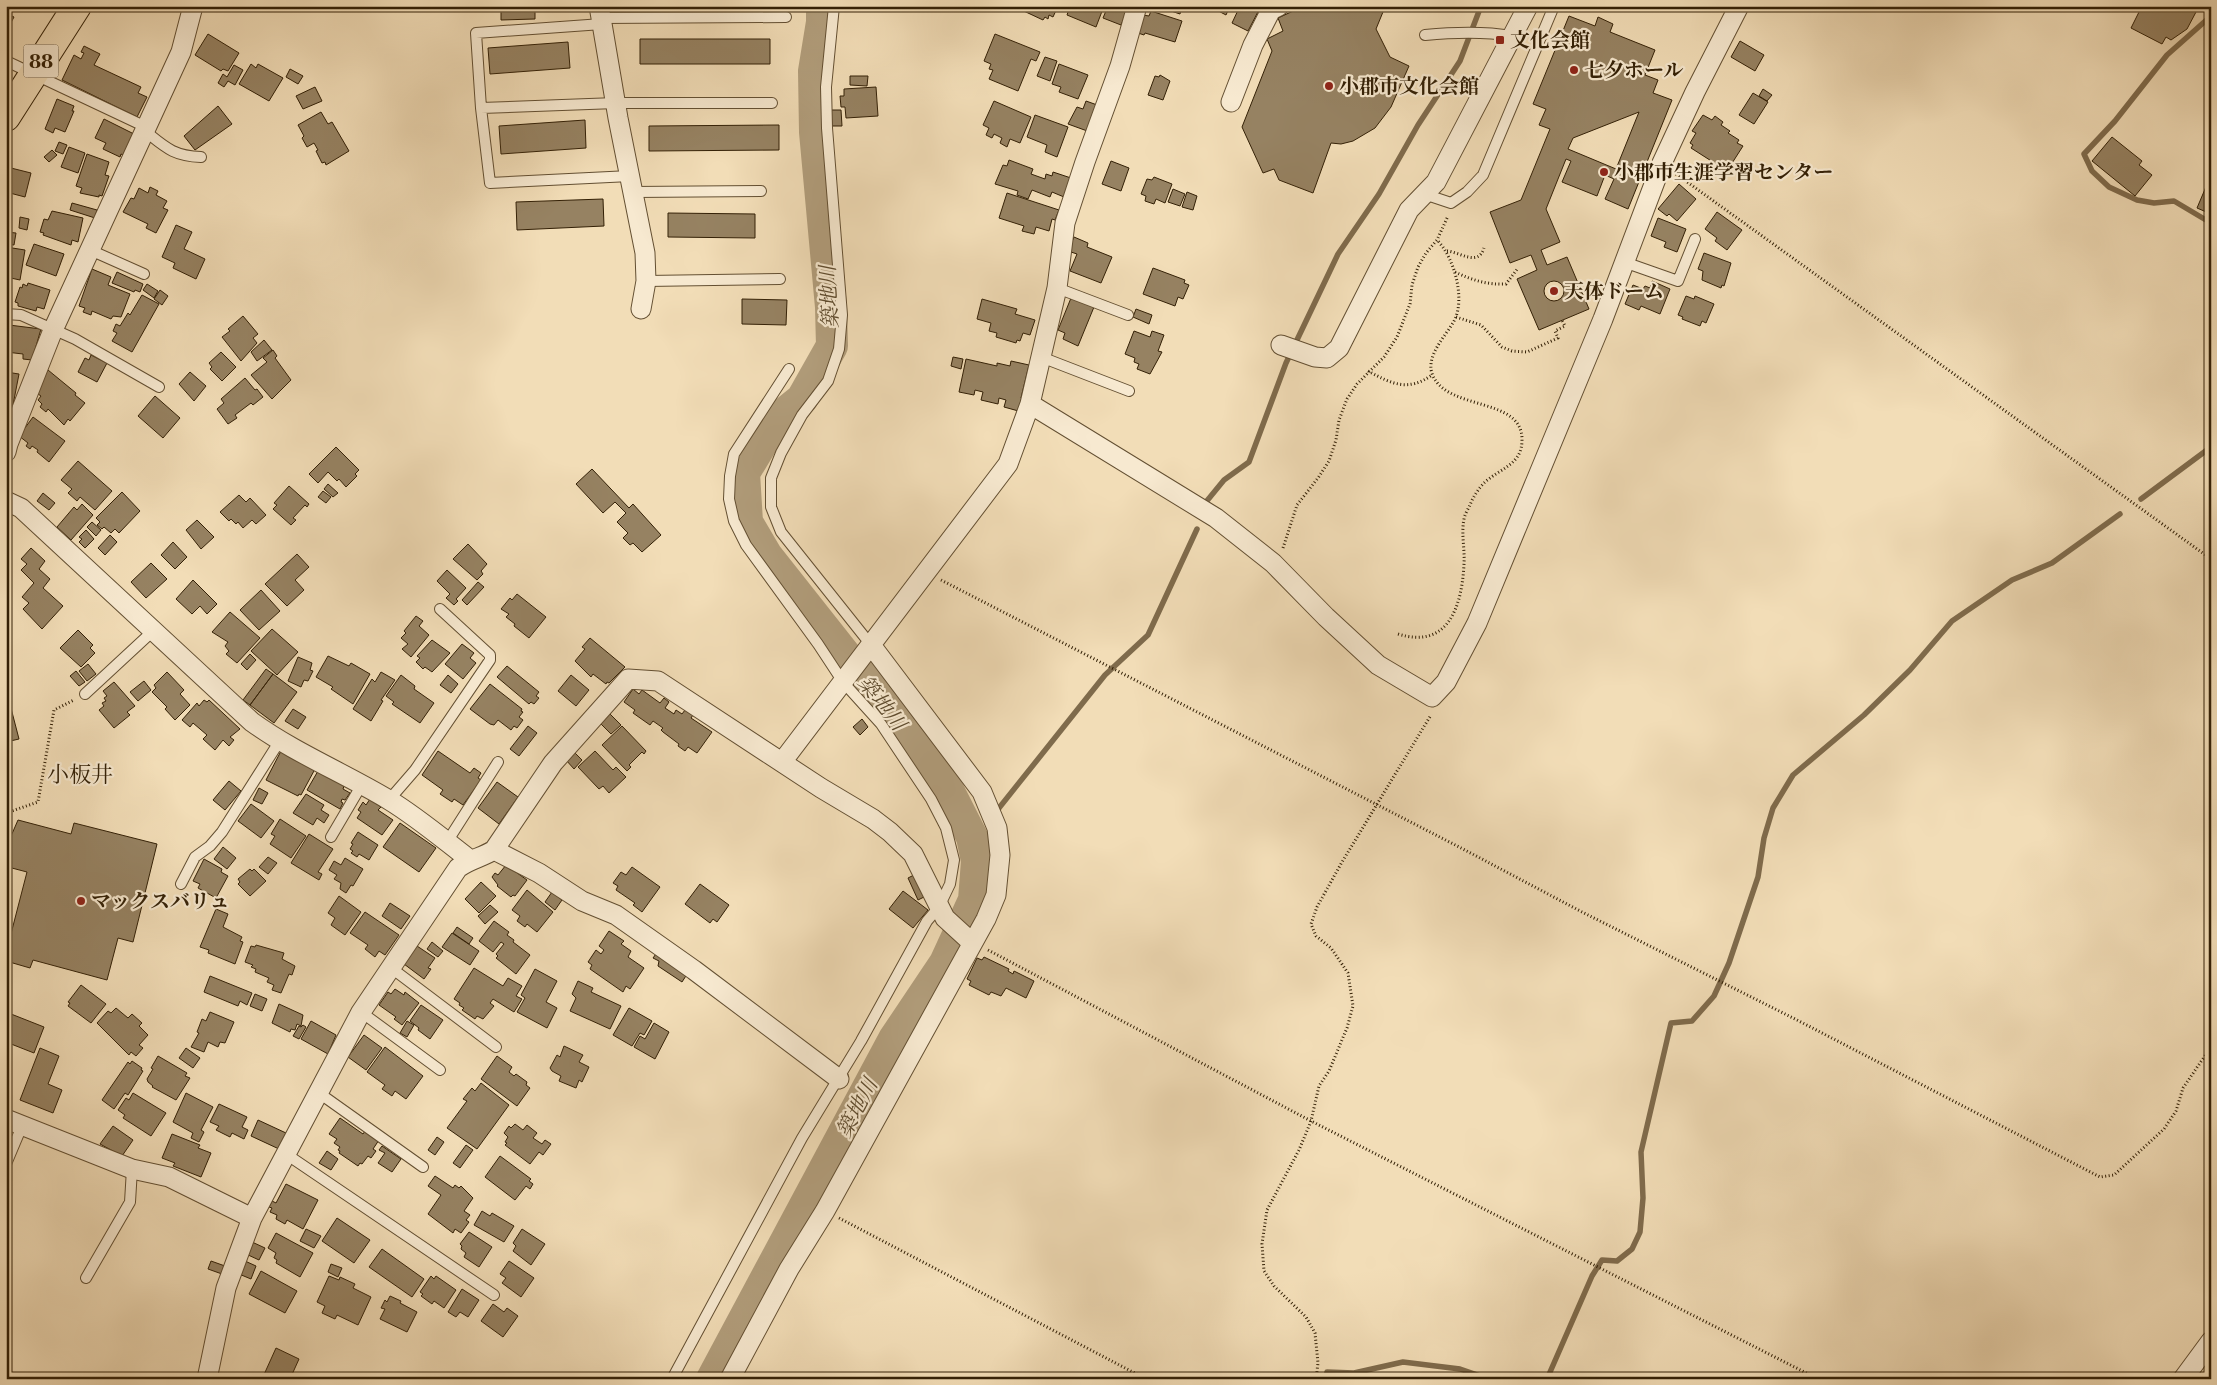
<svg xmlns="http://www.w3.org/2000/svg" width="2217" height="1385" viewBox="0 0 2217 1385" font-family="'Libre Bodoni','Noto Serif JP',serif">
<rect width="100%" height="100%" fill="#f2ddb7"/>
<filter id="stains"><feTurbulence type="fractalNoise" baseFrequency=".004" numOctaves="4"/><feColorMatrix values="0 0 0 0 .2 0 0 0 0 .09 0 0 0 0 .02 0 0 0 .5 -.17"/></filter>
<radialGradient id="worn" r=".72"><stop offset=".6" stop-color="#630" stop-opacity="0"/><stop offset="1" stop-color="#630" stop-opacity=".3"/></radialGradient>
<g fill="none" stroke-linecap="round" stroke-linejoin="round">
<path stroke="#7f6b4c" stroke-width="5.5" d="M2211,16L2167,55L2115,121L2084,154L2092,171L2109,187L2137,200L2154,203L2174,201L2211,223
M2141,499L2211,447
M1206,502L1224,480L1249,462L1286,363L1338,254L1379,194L1418,125L1460,61L1481,6
M996,815L999,808L1105,675L1148,635L1197,529
M977,861L991,828
M1326,1379L1327,1372L1354,1373L1403,1362L1460,1369L1489,1379
M1547,1379L1592,1276L1602,1260L1617,1261L1632,1249L1640,1232L1643,1198L1641,1152L1671,1023L1692,1021L1714,996L1729,963L1758,877L1764,838L1773,808L1793,775L1864,715L1910,670L1952,621L2012,580L2052,563L2120,514"/>
<path stroke="#b19d7b" stroke-width="32" d="M712,1379L894,1039L945,963L974,900L977,861L972,837L941,776L767,556L747,522L744,473L776,420L802,399L832,346L831,307L815,132L814,71L822,22V6"/>
</g>
<path fill="#968262" stroke="#332006" fill-rule="evenodd" d="M501,6H535V19L501,20Z
M1013,6H1058L1053,17L1049,15L1048,19L1045,17L1043,20Z
M1070,6H1104L1096,27L1067,15Z
M1108,6L1127,11L1121,25L1103,18Z
M1156,6H1182L1180,14Z
M1209,6H1230L1226,15Z
M1240,6H1261L1248,31L1232,23Z
M1304,6H1392L1390,10L1385,7L1376,29L1390,57L1409,66L1391,107L1375,128L1353,141L1341,144L1331,143L1313,193L1279,180L1274,169L1263,173L1242,127L1272,51L1267,39L1283,31L1278,18Z
M2142,6H2176L2183,10L2184,6L2196,12L2187,29L2171,40L2166,37L2162,44L2131,28Z
M1151,11L1182,21L1175,42L1145,33L1144,35L1138,33L1143,15L1149,16Z
M6,13L14,17L6,32Z
M1569,16L1595,26L1598,17L1613,24L1610,32L1655,50L1645,75L1658,80L1653,93L1672,100L1628,209L1605,199L1614,179L1605,175L1597,196L1562,182L1571,161L1566,159L1546,209L1560,242L1541,250L1547,265L1567,257L1589,309L1539,330L1517,279L1537,270L1531,255L1510,263L1490,212L1521,200L1550,129L1539,125L1546,109L1533,104ZM1639,112L1616,169L1568,149L1573,138Z
M208,34L239,53L228,71L223,69L221,71L195,55Z
M995,34L1040,52L1036,61L1031,59L1018,91L989,79L993,70L989,69L991,64L984,61Z
M640,39H770V64H640Z
M1740,41L1764,55L1755,71L1731,57Z
M568,42L570,68L490,74L488,48Z
M84,46L100,54L94,65L141,87L138,93L147,97L137,117L62,80L74,55L81,59L84,53L81,52Z
M1045,57L1057,61L1050,81L1037,76Z
M251,64L256,68L258,64L283,78L269,101L239,84Z
M1059,64L1088,75L1078,99L1059,92L1061,87L1052,84Z
M234,65L243,70L235,85L228,81L224,87L218,83L223,74L227,77Z
M290,69L303,76L298,84L286,77Z
M1160,75L1170,81L1163,100L1148,95L1155,76L1159,77Z
M850,76H868L867,86L850,85Z
M315,87L322,101L303,109L296,96Z
M876,87L878,116L846,118L845,107H841L840,96H844V89Z
M1763,89L1772,95L1767,101L1759,96Z
M1753,93L1768,102L1754,124L1739,115Z
M57,99L74,106L72,111H74L65,132L55,128L53,133L45,129Z
M994,101L1031,117L1020,143L1010,139L1007,147L1000,143L1002,138L994,134L992,138L986,135L989,128L983,125Z
M1086,101L1100,106L1090,132L1068,124L1077,107L1083,109Z
M218,106L232,124L195,150L184,136Z
M831,110H841L842,126H832Z
M321,112L328,124L332,122L349,151L326,165L325,162L322,163L316,151L318,150L314,143L307,147L302,138L304,136L298,125Z
M1035,115L1068,127L1057,157L1045,152L1047,145L1027,137Z
M1703,115L1712,120L1715,116L1723,122L1721,125L1730,131L1728,133L1739,140L1737,143L1743,146L1727,171L1691,148L1693,145L1690,143L1696,133L1692,131Z
M104,119L134,134L123,155L121,154L120,157L103,149L106,143L95,138Z
M585,120L586,148L501,154L499,126Z
M779,125V150L649,151V126Z
M2112,137L2142,161L2139,165L2152,175L2135,196L2092,161Z
M59,142L67,145L63,154L55,151Z
M69,147L85,153L78,173L61,167Z
M52,150L57,155L49,162L44,157Z
M87,154L109,162L105,175L109,176L102,196L99,195V197L80,193L82,188L76,186Z
M1009,160L1033,169L1031,174L1045,179L1046,174L1052,176L1053,172L1071,178L1064,197L1052,192L1050,197L1032,190L1028,199L1017,195L1018,191L995,184L1003,165L1007,166Z
M1111,161L1129,168L1121,191L1102,184Z
M7,167L31,173L25,197L6,192Z
M2211,175V214L2197,208Z
M1154,177L1172,184L1165,203L1156,199L1154,204L1145,201L1146,196L1141,194L1147,179L1152,180Z
M1679,184L1696,199L1677,221L1669,214L1667,216L1658,209Z
M150,187L158,191L156,195L167,201L163,208L168,210L156,233L146,228L148,224L123,212L131,198L134,199L139,188L148,193Z
M1173,189L1185,194L1180,206L1168,202Z
M1187,192L1197,196L1193,210L1182,207Z
M1007,193L1059,210L1055,220L1052,219L1049,231L1036,227L1034,234L1022,231L1024,226L999,218Z
M603,199L604,226L517,230L516,202Z
M72,203L97,210L95,218L70,210Z
M52,211L83,218L78,242L72,240L71,245L43,235L44,233L40,232L44,219L48,220Z
M1717,212L1742,230L1727,250L1715,241L1717,238L1705,229Z
M668,213L755,214V238L668,237Z
M20,217L29,219L27,230L19,228Z
M1658,218L1686,229L1677,252L1664,247L1666,242L1651,236Z
M176,225L192,232L184,249L205,259L196,279L173,268L175,263L162,257Z
M6,232L16,233L14,245L6,244Z
M1074,237L1088,243L1087,247L1112,257L1101,283L1070,271L1077,254L1068,251Z
M34,244L64,254L56,276L26,265Z
M6,247L25,250L20,280L6,277Z
M1704,253L1731,263L1724,286L1722,285L1721,288L1702,280L1703,271L1698,269Z
M1153,268L1185,280L1184,283L1189,285L1183,299L1178,297L1175,306L1143,294Z
M92,269L111,277L108,285L130,294L121,317L113,316L111,319L92,311L91,315L83,312L85,308L79,306Z
M117,272L143,284L140,292L135,290L134,292L112,283Z
M1544 291a10 10 0 1 1 20 0a10 10 0 1 1-20 0Z
M1652,281L1670,289L1660,314L1641,306L1639,310L1625,304L1633,285L1643,289L1645,286L1650,288Z
M28,283L50,290L44,309L37,307L36,311L18,306V303L15,302L20,287L22,288L23,284L27,286Z
M147,284L158,291L154,298L143,290Z
M160,290L168,296L162,305L154,299Z
M142,295L159,304L132,352L112,341L117,333L113,331L116,324L120,326L128,313L130,315Z
M1686,296L1694,299L1695,296L1714,304L1706,323L1702,321L1700,326L1682,319L1683,317L1678,315Z
M1071,298L1094,307L1078,346L1063,339L1065,333L1058,330Z
M742,299L787,300L786,325L742,324Z
M982,299L1017,309L1015,314L1035,320L1030,335L1023,333L1020,341L1017,340L1016,343L996,337L997,333L989,331L991,323L977,319Z
M1136,309L1152,315L1149,324L1133,317Z
M243,316L258,334L253,338L257,343L241,361L222,337L230,331L228,329Z
M9,325L41,329L32,360L23,359V354L6,352V328H9Z
M1134,331L1150,337L1152,331L1164,335L1158,351L1162,352L1150,374L1137,369L1139,364L1134,362L1135,358L1125,354Z
M264,340L272,350L257,361L251,352Z
M273,350L277,356L275,358L291,380L272,399L251,375L267,362L263,358Z
M221,352L236,367L222,381L210,369L212,367L209,363Z
M91,355L107,363L97,382L78,372L85,358L89,360Z
M953,357L963,359L961,369L951,366Z
M966,359L997,366V363L1010,366L1011,361L1029,365L1021,398H1025L1022,412L1004,407L1006,400L999,398L998,404L981,400L983,392L975,390L974,395L959,392Z
M48,370L76,393L75,395L85,403L70,421L68,419L64,425L48,409L46,412L40,407L42,404L38,400L41,396L38,394L41,382L39,381Z
M6,372L19,374L13,405L6,404Z
M190,372L206,386L194,401L179,384Z
M245,378L255,390L257,389L263,397L253,405L251,403L235,415L237,418L228,424L217,409L224,403L221,399Z
M155,396L180,418L163,438L138,416Z
M33,417L65,441L49,462L37,452L38,450L32,446L30,449L26,446L28,443L19,436Z
M336,447L359,470L355,474L357,476L346,487L339,479L337,481L328,472L318,483L309,474Z
M78,461L112,491L95,510L80,497L77,501L68,493L72,489L61,480Z
M592,469L629,508L633,504L661,535L642,552L633,543L630,545L623,538L628,533L617,522L626,513L615,502L603,513L576,484Z
M328,484L338,493L333,497L324,489Z
M289,486L309,504L307,507L305,505L293,518L296,520L291,525L273,509L277,505L274,503Z
M323,491L331,497L326,503L318,497Z
M122,492L140,511L119,533L115,529L111,533L104,527L102,529L97,525L100,522L96,518Z
M43,493L55,503L49,510L37,501Z
M239,495L246,502L250,498L266,515L256,524L252,520L243,528L238,522L236,524L231,519L229,521L220,512Z
M82,504L93,515L71,540L57,527L74,507L77,510Z
M197,520L214,537L201,549L186,530Z
M92,522L101,530L96,536L87,527Z
M86,530L94,539L85,548L79,542L82,539L79,537Z
M110,535L117,542L105,555L98,548Z
M173,542L187,557L175,569L161,555Z
M468,544L487,564L481,571L483,574L477,580L453,559Z
M31,548L45,561L39,569L50,579L43,588L63,606L42,629L23,609L29,603L22,597L34,583L21,570L27,564L21,559Z
M297,554L309,567L295,580L304,590L287,606L265,584Z
M6,558H9L10,577H6Z
M151,563L167,579L146,598L131,582Z
M447,570L466,588L456,599L458,601L454,605L446,598L450,594L437,581Z
M193,580L217,604L207,614L200,606L192,614L176,599Z
M6,581H10L11,620H6Z
M478,582L484,587L467,605L462,600Z
M261,590L280,611L259,630L240,610Z
M517,594L546,617L529,638L514,626L515,624L506,617L509,614L501,609L510,598L512,600Z
M230,612L260,638L237,663L226,654L229,651L225,646L228,642L212,632Z
M416,616L423,621L419,626L429,635L411,657L402,649L408,644L401,638L406,633L404,631Z
M272,629L298,652L277,675L251,651Z
M78,630L93,645L90,648L95,653L81,667L60,648Z
M590,638L625,667L609,683L607,682L606,684L593,674L591,677L575,661L585,649L582,647Z
M432,640L450,653L432,672L425,667L423,669L416,662L420,658L417,656Z
M462,644L474,653L470,658L476,663L463,679L445,664Z
M250,654L256,660L247,670L241,664Z
M328,656L349,666L351,663L370,674L353,704L331,689L333,687L316,677Z
M298,657L312,663L310,670L313,671L308,681L304,680L301,687L288,681Z
M88,664L96,674L87,681L79,671Z
M507,666L539,692L536,696L539,698L534,704L531,702L529,704L497,677Z
M266,669L273,674L250,705L243,700Z
M76,671L85,682L79,686L70,676Z
M167,672L184,690L180,694L190,705L175,720L165,709L167,707L152,692L156,688L154,685Z
M381,672L395,680L381,700L383,701L371,721L353,709L372,679L375,682Z
M273,674L297,692L274,723L250,705Z
M401,675L415,686L414,689L434,703L420,723L392,704L394,702L386,696Z
M448,675L458,684L451,693L440,685Z
M571,675L589,690L576,706L558,691Z
M144,681L151,690L138,701L130,692Z
M114,682L135,706L127,712L130,715L114,728L99,710L104,706L102,703L106,701L104,698L107,696L103,691Z
M490,684L522,709L521,711L523,712L519,717L523,720L517,728L514,726L511,730L498,720L494,725L490,724L470,709Z
M6,689L19,739L6,742Z
M633,689L639,694L642,690L660,703L664,698L669,702L665,708L674,714L676,710L682,714L685,710L693,715L691,718L712,732L697,753L688,747L685,751L678,746L679,744L663,732L661,730L663,728L653,721L650,725L633,713L635,710L624,702Z
M204,700L207,702L209,700L240,729L230,737L234,740L229,746L223,740L215,750L203,739L207,735L193,723L190,727L182,720L197,703L199,706Z
M293,709L306,717L298,729L285,721Z
M610,714L621,725L611,734L600,723Z
M862,719L868,727L860,735L853,727Z
M528,726L537,733L519,756L510,749Z
M622,726L646,751L644,754L642,752L629,765L631,767L627,771L602,745Z
M281,751L315,769L301,795L299,794L298,796L266,780Z
M438,751L470,773L474,768L481,773L478,778L481,780L463,805L454,799L452,802L440,794L443,790L422,775Z
M595,751L613,770L616,767L626,777L609,793L603,786L599,789L578,767Z
M574,752L582,760L574,769L566,760Z
M318,771L344,786L343,789L350,793L345,800L342,799L341,802L343,803L340,809L307,790Z
M229,781L241,791L225,810L213,800Z
M497,782L518,797L499,824L478,808Z
M259,788L268,793L262,804L253,800Z
M306,794L324,805L321,810L329,815L324,823L317,818L313,825L293,813Z
M370,799L381,807L378,810L393,820L382,835L357,818L361,812L358,810L363,802L366,805Z
M251,804L274,821L261,838L238,821Z
M280,819L306,836L291,858L270,844L275,836L271,834Z
M18,820L71,834L74,823L157,844L133,942L118,938L107,980L33,960L30,968L6,961V953L27,872L8,867V843Z
M400,823L436,848L419,872L383,847Z
M358,832L378,845L369,860L359,854L357,857L351,853L353,851L350,849L353,844L351,843Z
M309,834L333,849L318,872L322,874L319,880L291,863Z
M223,847L236,858L227,869L214,859Z
M268,857L277,863L268,874L259,867Z
M345,858L363,869L353,886L351,885L346,893L340,889L341,883L334,879L337,875L329,870L334,861L341,865Z
M204,859L222,869L221,872L228,876L216,898L198,888L200,884L193,881Z
M506,865L527,880L515,896L513,895L511,897L497,886L498,885L492,877L495,873L498,875Z
M632,867L660,887L642,912L633,905L635,903L616,890L618,886L613,883L621,872L626,875Z
M250,869L252,871L254,869L266,881L250,896L238,884L240,882L238,879Z
M916,874L926,896L918,900L908,878Z
M481,882L496,896L479,913L465,899Z
M700,884L729,905L717,922L713,919L710,923L685,904Z
M527,890L553,912L537,932L527,924L525,927L517,921L520,916L512,910Z
M903,891L928,910L913,928L889,909Z
M552,892L562,900L555,910L545,902Z
M339,896L361,912L345,935L331,925L335,918L328,913Z
M390,903L410,916L401,929L382,916Z
M490,905L498,912L485,924L478,916Z
M216,909L228,914L223,927L242,937L240,941L243,942L235,964L208,953L209,950L200,947Z
M365,912L399,935L385,955L379,951L375,957L365,949L368,945L350,933Z
M494,921L509,932L507,935L514,940L513,942L530,955L516,974L496,958L498,956L496,954L504,944L501,942L493,952L479,941Z
M457,927L473,938L469,944L453,933Z
M609,931L624,941L621,944L631,951L628,957L644,968L630,989L626,986L623,992L590,969L592,965L588,962L596,950L601,954L604,950L599,946Z
M452,933L479,951L470,965L442,947Z
M432,942L443,951L438,957L427,949Z
M256,945L284,953L282,959L295,966L292,975L289,974L281,993L272,990L274,985L267,982L269,978L255,972L256,969L251,967L253,965L245,962L251,946L255,947Z
M417,946L435,958L428,968L431,969L424,979L404,964Z
M658,951L691,968L682,982L658,966L659,961L653,958Z
M984,957L1009,969L1008,971L1013,974L1014,971L1034,981L1026,998L1006,988L1001,996L991,992L989,995L969,985L971,981L967,979L977,958L982,960Z
M474,968L503,986L508,978L522,986L516,996L522,999L514,1012L493,999L490,1003L494,1006L483,1019L477,1016L475,1019L462,1010L464,1008L459,1005L460,1003L454,999Z
M535,969L557,981L546,1002L557,1008L547,1028L517,1012L525,998L521,995Z
M210,976L252,993L247,1005L240,1001L238,1006L204,992Z
M578,981L593,988L591,992L621,1006L610,1029L570,1011L576,998L572,994Z
M81,985L106,1004L91,1023L68,1006L70,1003L68,1002Z
M395,989L404,995L405,992L419,1003L402,1025L394,1019L396,1017L379,1005L388,992L391,994Z
M255,994L267,999L262,1011L250,1006Z
M279,1004L303,1015L301,1026L297,1024L295,1030L291,1029L290,1032L272,1023Z
M421,1005L443,1020L430,1039L418,1030L419,1028L410,1021Z
M116,1008L128,1018L132,1014L142,1023L139,1026L148,1035L139,1045L143,1048L136,1056L131,1052L129,1055L97,1023L108,1011L111,1013Z
M629,1008L652,1021L644,1035L640,1033L632,1046L613,1035Z
M6,1012L44,1027L34,1053L6,1042Z
M210,1012L234,1022L225,1043L220,1042L218,1047L208,1042L204,1052L191,1047L199,1033L197,1032L202,1019L206,1021Z
M311,1021L336,1035L328,1054L301,1039Z
M407,1021L414,1025L407,1037L400,1033Z
M654,1023L669,1032L655,1059L634,1047L640,1036L645,1039Z
M303,1025L306,1027L299,1039L293,1036L299,1026L301,1027Z
M364,1035L382,1048L366,1070L348,1057Z
M564,1046L583,1055L579,1062L589,1067L582,1082L579,1080L576,1088L559,1081L561,1076L552,1071L550,1068L557,1055L560,1057Z
M385,1047L423,1076L406,1099L395,1091L392,1096L382,1089L385,1085L367,1072Z
M40,1048L59,1056L48,1084L62,1090L53,1113L20,1100Z
M186,1048L200,1058L193,1068L179,1058Z
M158,1056L187,1073L185,1076L190,1078L176,1100L152,1087L153,1086L148,1082L147,1079L153,1069L151,1068Z
M497,1056L512,1067L509,1072L514,1076L516,1074L527,1082L526,1085L530,1088L517,1106L481,1079Z
M132,1061L142,1068L141,1070L143,1071L128,1095L125,1093L114,1109L102,1100L128,1062L130,1064Z
M481,1083L509,1105L477,1149L447,1128L467,1101L463,1099L472,1088L475,1091Z
M133,1093L166,1113L151,1136L123,1118L125,1115L118,1110L126,1098L129,1100Z
M186,1093L213,1107L201,1130L204,1132L199,1142L191,1138L193,1133L173,1122Z
M219,1104L247,1117L242,1127L248,1130L244,1139L232,1133L230,1137L216,1130L219,1126L210,1122Z
M340,1118L363,1134L365,1131L379,1140L373,1149L376,1151L371,1158L368,1156L362,1164L360,1163L358,1166L339,1153L340,1151L338,1150L340,1147L334,1143L337,1139L329,1134Z
M258,1120L286,1133L279,1149L251,1136Z
M515,1124L523,1130L527,1125L537,1133L533,1138L542,1144L545,1140L551,1144L543,1155L539,1152L530,1164L505,1145L507,1143L505,1142L508,1137L504,1133L509,1126L511,1128Z
M113,1126L133,1140L122,1156L100,1144Z
M172,1134L200,1145L198,1148L211,1153L201,1177L173,1166L175,1163L162,1158Z
M437,1137L444,1142L435,1155L428,1150Z
M466,1145L473,1150L460,1168L453,1163Z
M382,1146L401,1159L392,1172L378,1163L385,1153L379,1150Z
M327,1151L338,1159L331,1170L319,1163Z
M500,1156L531,1179L529,1181L533,1184L530,1189L526,1186L515,1200L485,1177Z
M435,1176L453,1188L455,1185L459,1188L461,1186L473,1198L464,1211L470,1215L466,1220L469,1222L461,1233L455,1229L453,1233L428,1214L441,1195L428,1186Z
M286,1184L318,1200L303,1229L287,1220L285,1224L276,1219L277,1215L270,1212L272,1208L269,1207L272,1201L276,1203Z
M482,1211L490,1216L492,1213L514,1226L504,1242L474,1225Z
M337,1218L370,1240L354,1263L322,1241Z
M306,1229L321,1236L314,1248L300,1241Z
M522,1229L545,1244L531,1265L513,1251L516,1246L513,1243Z
M469,1232L492,1247L479,1267L464,1257L466,1253L461,1249L462,1246L460,1244Z
M276,1233L313,1253L300,1277L276,1263L277,1260L274,1258L276,1253L268,1248Z
M252,1242L265,1248L259,1260L246,1254Z
M382,1249L424,1279L412,1297L369,1267Z
M211,1261L225,1266L222,1274L208,1269Z
M245,1261L256,1266L251,1279L239,1274Z
M509,1261L534,1278L521,1297L502,1283L506,1278L500,1274Z
M331,1264L342,1268L338,1277L328,1272Z
M261,1271L297,1291L285,1313L249,1294Z
M329,1276L339,1280L340,1277L355,1284L353,1288L371,1297L358,1325L337,1315L335,1319L322,1313L325,1306L317,1302Z
M431,1276L434,1279L436,1276L456,1290L444,1308L434,1301L432,1304L421,1296L423,1294L420,1292Z
M462,1289L479,1300L468,1317L460,1312L456,1317L448,1312Z
M390,1296L401,1301L400,1303L417,1312L407,1332L380,1319L385,1309L381,1308L385,1300L387,1302Z
M493,1304L504,1312L507,1308L518,1316L503,1337L481,1321Z
M276,1348L299,1359L290,1379H262Z"/>
<g fill="none" stroke-linecap="round" stroke-linejoin="round">
<g stroke="#634f32" stroke-width="12">
<path id="lane" d="M834,6L826,87L827,128L842,315L839,349L828,381L802,415L781,453L771,478V507L781,532L871,645
M601,18L786,17
M602,24L476,33L481,108L490,183L630,176
M1425,35C1455,32 1483,31 1512,36
M6,61L146,127
M481,108L616,103H772
M145,131C165,147 173,156 201,157
M633,192L761,191
M1424,194L1451,203L1467,192L1483,175L1554,6
M90,250L144,274
M1624,262L1678,281L1695,239
M646,281L780,279
M1057,288L1128,315
M6,314L21,315L75,339L159,387
M1041,357L1129,391
M85,694L153,631
M389,800L415,770L490,660V655L440,609
M331,837L361,786
M447,842L498,762
M181,884L195,857L210,846L222,832L279,742
M390,967L496,1047
M361,1012L440,1070
M319,1093L423,1167
M286,1154L494,1295
M6,1164L22,1126
M86,1278L130,1202L132,1169
M672,1379L802,1138L861,1041L927,921L939,907L950,884L954,860L946,828L931,799L881,724L843,682L818,644L746,545L734,521L729,499L730,476L734,454L789,369"/>
</g>
<g stroke="#634f32" stroke-width="21">
<path id="street" d="M599,6L618,118L645,253L646,281L641,309
M1231,102L1253,45L1271,10L1279,6
M1281,345L1315,357L1327,358L1339,348L1409,210L1436,182L1528,6
M1030,404L1216,518L1273,563L1326,617L1378,665L1432,697L1446,682L1477,623L1603,319L1662,163L1695,92L1739,6
M6,452L8,444L53,330L181,52L193,6
M6,501L21,508L252,722C295,753 344,773 389,800C417,817 443,839 469,859
M782,762L1008,464L1030,404L1057,288L1065,223L1085,162L1120,66L1137,6
M494,850L539,873L582,901L616,915L694,970L839,1079
M6,1119L132,1169L169,1177L252,1218
M207,1379L226,1288L252,1218L361,1012L458,868C470,859 481,858 494,850L553,763L628,679L658,681L821,788L873,819L890,832L913,854L945,918L968,939
M730,1379L789,1269L825,1211L986,919L996,895L1000,855L997,828L982,792L871,645
M2183,1379L2211,1341"/>
</g>
<g stroke="#332006" stroke-width="30">
<path id="primary" d="M6,117L77,6"/>
</g>
<path stroke="#332006" stroke-width="3" stroke-dasharray="1 2.5" stroke-linecap="butt" d="M1676,174L2211,559
M1447,251C1460,252 1478,267 1484,248
M1455,272C1472,280 1487,285 1506,284L1518,268
M1456,317L1481,325L1502,347L1512,351L1527,352L1558,338L1555,331L1565,326L1562,320
M1368,371C1392,384 1408,392 1432,375
M1283,548L1297,505L1318,478L1329,461L1336,440L1339,420L1347,399L1357,384L1384,357L1397,337L1410,304L1412,285L1418,267L1426,253L1437,240L1448,216
M941,580L1463,849L1582,912L1797,1020L2100,1177L2114,1175L2164,1129L2176,1111L2183,1088L2211,1047
M1398,634C1449,650 1462,605 1464,564C1465,549 1461,534 1464,519C1465,514 1468,509 1470,505C1473,497 1479,488 1484,483C1500,468 1522,465 1522,440C1523,397 1449,411 1433,376C1424,357 1446,336 1454,321C1466,299 1454,257 1437,240
M6,813L38,802L54,710L74,700
M6,929L12,930
M988,950L1311,1121L1818,1379
M839,1218L1146,1379
M1316,1379L1318,1363L1315,1333L1306,1317L1274,1286L1264,1271L1262,1244L1267,1210L1299,1150L1311,1121L1319,1086L1329,1071L1347,1028L1353,1006L1348,973L1331,948L1316,936L1311,924L1317,907L1342,862L1431,715"/>
<use href="#lane" stroke="#f7e9d0" stroke-width="10"/>
<use href="#street" stroke="#f7e9d0" stroke-width="19"/>
<use href="#primary" stroke="#f2ddb7" stroke-width="28"/>
</g>
<g fill="#8f2418" stroke="#f7e9d0" stroke-width="2">
<rect x="1495" y="35" width="10" height="10" rx="2.5"/>
<circle cx="1574" cy="70" r="5"/>
<circle cx="1329" cy="86" r="5"/>
<circle cx="1604" cy="172" r="5"/>
<circle cx="1554" cy="291" r="5"/>
<circle cx="81" cy="901" r="5"/>
</g>
<g text-anchor="middle" stroke-width="4.5" stroke-linejoin="round" paint-order="stroke">
<rect fill="#f7e9d0" stroke="#6e5c43" stroke-width="1" x="23.5" y="44.5" width="35" height="33" rx="4"/>
<g font-size="19" font-weight="bold" fill="#332006">
<text x="41" y="68">88</text>
</g>
<g font-size="20" font-weight="bold" fill="#332006" stroke="#f7e9d0" text-anchor="start">
<text x="1510" y="47">文化会館</text>
<text x="1584" y="77">七夕ホール</text>
<text x="1339" y="93">小郡市文化会館</text>
<text x="1614" y="179">小郡市生涯学習センター</text>
<text x="1564" y="298">天体ドーム</text>
<text x="91" y="908">マックスバリュ</text>
</g>
<g font-size="21" font-style="italic" fill="#5f4c2f" stroke="#f7e9d0">
<text transform="translate(829 297) rotate(-93)" y="7">築地川</text>
<text transform="translate(882 703) rotate(52)" y="7">築地川</text>
<text transform="translate(857 1108) rotate(-62)" y="7">築地川</text>
</g>
<g font-size="22" fill="#332006" stroke="#f7e9d0">
<text x="80" y="782">小板井</text>
</g>
</g>
<rect width="2217" height="1385" fill="none" stroke="#f2ddb7" stroke-width="25"/>
<rect x="8" y="8" width="2202" height="1370" fill="none" stroke="#332006" stroke-width="2.5"/>
<rect x="12" y="12" width="2192" height="1360" fill="none" stroke="#332006"/>
<rect width="100%" height="100%" filter="url(#stains)"/>
<rect width="100%" height="100%" fill="url(#worn)"/>
</svg>
